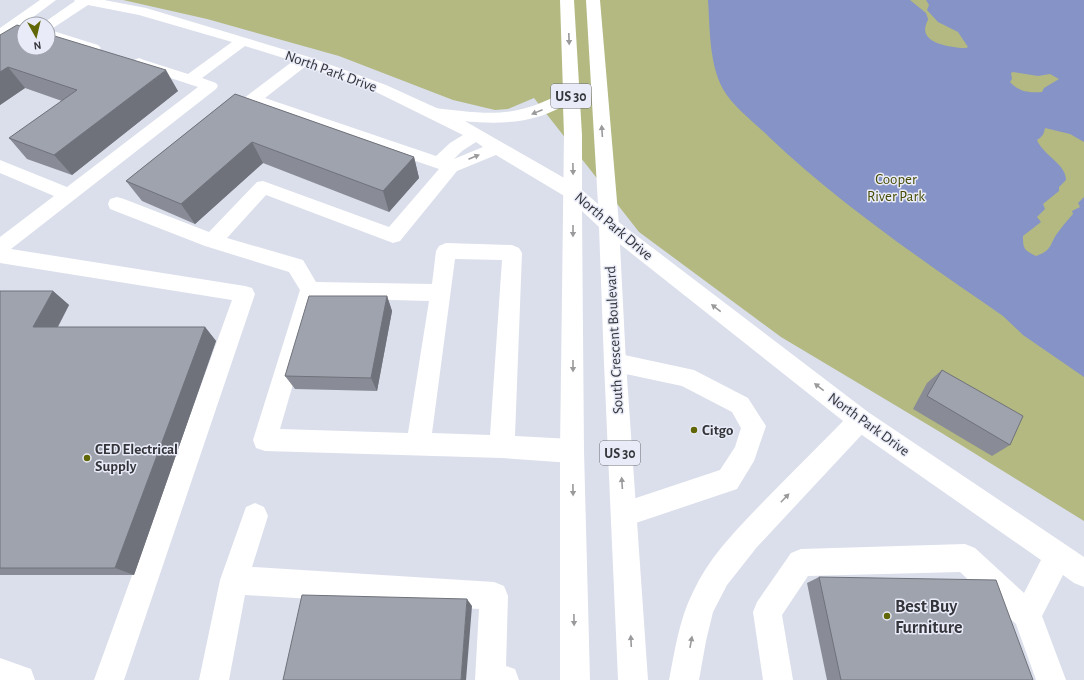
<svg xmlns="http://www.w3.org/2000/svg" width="1084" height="680" viewBox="0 0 1084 680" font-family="'Alegreya Sans',sans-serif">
<rect width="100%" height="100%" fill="#dbdfeb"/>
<path fill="#b3b981" d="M123,0H1084V521L940,432L781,337L639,232L534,98L508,109L495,110L453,100L339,56L207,19Z"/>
<path fill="#8693c6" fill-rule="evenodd" d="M708,0H910L926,13L928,19C928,21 926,23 926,25C919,44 955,48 966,48L968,47L958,32L938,22L927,10L929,5L926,0H1084V142L1070,134L1045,128C1044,134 1042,137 1037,140C1044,156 1066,164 1066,180L1059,187V191L1043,204L1045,209L1037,217L1041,222L1023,236C1023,249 1024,250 1036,256C1054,250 1049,243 1059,231C1063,225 1068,220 1073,214L1072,211L1080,207L1078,203L1084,197V377L1023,335L1003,316C922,260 841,205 769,137C755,123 733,107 723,89C709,63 710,29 708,0ZM1013,72L1038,76L1050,74L1059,79L1044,88L1042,92C1028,93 1019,92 1010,82L1012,79L1011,73Z"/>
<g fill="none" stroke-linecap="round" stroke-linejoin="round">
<path fill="#fff" fill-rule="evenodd" d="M40,0H56L5,38L0,39V28Z
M74,0H104L146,8L309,57L386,85L463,120L580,187L582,192L580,197L573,199L566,197L496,155L457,171L400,241L393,243L266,195L227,238L303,260L316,282L432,284L436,251L439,246L446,243L512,245L519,248L522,253L515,436L572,439L581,443L584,451L581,459L572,463L502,458L265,451L256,448L253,440L300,290L289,272L205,246L110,209L108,204L110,199L117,197L124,199L209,232L257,182L263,181L389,227L439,169L255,106C245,114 236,125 223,122L221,118L223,114L293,61L245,46L202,78L216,83L218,86L216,89L11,249L245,286L252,288L255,294L124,680H94L232,300L0,263V237L54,196L0,173V160L67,187L198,87L134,66L131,63L134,60L139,58L144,60L188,74L232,42L139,15L88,5L50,30L98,45L101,48L98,51L93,53L48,39V24H42L75,1ZM306,66L374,91L463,135L450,143L436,156L265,98ZM476,142L483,147L454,159L462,151ZM455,259L502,260L490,435L432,433ZM318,298L429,301L408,433L280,429Z
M609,218L616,220L868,412L1084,557V587L1074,583L1063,575L1042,616L1066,680H1036L1016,624L960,572L808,576L782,615L793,680H763L753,612L757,602L791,553L801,549L965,544L975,548L1024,593L1041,560L852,428L602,230L599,225L602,220Z
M615,353L694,370L748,398L766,426L754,461L737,489L624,527L615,523L611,514L615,505L720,470L735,447L741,428L732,412L682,386L607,370L604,363L607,356Z
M255,503L264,507L268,516L252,567L494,582L504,586L508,596L506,666L515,669L519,680H475L479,609L245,595L229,680H199L220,580L246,507Z
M0,658L31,669L35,680H0Z"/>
<path fill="#fff" fill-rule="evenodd" d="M560,0H574L582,135V190L598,204L586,0H600L619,225L626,363L648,680H618L604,363L599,227L582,211L584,451L590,680H560V451L564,135L563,106C524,129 478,123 435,118L429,117L427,113L429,109L435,108C486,114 516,119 563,92Z
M860,409L868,412L872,420L868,428L757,547L727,585L713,612L706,641L699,680H669C675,650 679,620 693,592C709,557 737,529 764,501C793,471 823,442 852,412Z"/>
</g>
<path fill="#898c96" d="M0,35L178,91L72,175L27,159L9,138L62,101L25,88L0,105Z
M235,94L414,157L419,178L389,212L263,163L195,224L142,201L126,181Z
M0,291H53L69,305L58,327H205L216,341L134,575H0Z
M387,296L392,311L377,391L295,389L285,376Z
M942,370L1010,445L992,456L913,409L927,383Z
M819,577L1033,680H827L807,583Z"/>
<path fill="#6f727a" d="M8,67L25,88L0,105V72Z
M166,70L178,91L72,175L54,155Z
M252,142L263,163L195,224L181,204Z
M414,157L419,178L389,212L383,191Z
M53,291L69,305L50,341L33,327Z
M387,296L392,311L377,391L371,378Z
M205,327L216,341L134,575L115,568Z
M467,599L472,606L466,680H461Z"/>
<path fill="#9fa3ae" stroke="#6f727a" d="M17,25L24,27V48H48V34L166,70L54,155L9,138L77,90L8,67L0,72V35Z
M235,94L414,157L383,191L252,142L181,204L126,181Z
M0,291H53L33,327H205L115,568H0Z
M309,296H387L371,378L285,376Z
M942,370L1023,416L1010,445L927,396Z
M819,577L996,580L1033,680H841Z
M302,595L467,599L461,680H283Z"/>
<defs><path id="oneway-solid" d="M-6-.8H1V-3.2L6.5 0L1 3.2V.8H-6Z"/></defs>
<g fill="#9a9a9c">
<use href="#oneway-solid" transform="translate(569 39) rotate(88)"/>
<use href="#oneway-solid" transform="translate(537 112) rotate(158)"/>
<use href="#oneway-solid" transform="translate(602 131) rotate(-94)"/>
<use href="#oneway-solid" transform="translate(474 157) rotate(-23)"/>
<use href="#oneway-solid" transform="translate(573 169) rotate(89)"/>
<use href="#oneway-solid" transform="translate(573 231) rotate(90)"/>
<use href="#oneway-solid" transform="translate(716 308) rotate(-142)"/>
<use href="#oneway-solid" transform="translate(573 366) rotate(90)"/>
<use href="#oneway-solid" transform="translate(819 387) rotate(-142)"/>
<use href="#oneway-solid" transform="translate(622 483) rotate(-94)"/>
<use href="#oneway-solid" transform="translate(573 490) rotate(89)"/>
<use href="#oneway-solid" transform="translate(785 498) rotate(-46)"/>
<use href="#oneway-solid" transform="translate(574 620) rotate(89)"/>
<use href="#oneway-solid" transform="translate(631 641) rotate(-93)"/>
<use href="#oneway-solid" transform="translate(691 642) rotate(-80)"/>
</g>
<g fill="#616706" stroke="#e9ecf8" stroke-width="1.5">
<circle cx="694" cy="430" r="4"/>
<circle cx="87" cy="458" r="4"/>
<circle cx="887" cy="616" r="4"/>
</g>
<g text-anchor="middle" stroke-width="3" stroke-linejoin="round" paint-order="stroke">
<g fill="#e9ecf8" stroke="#6a6c73" stroke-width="1">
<rect x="551" y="84" width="40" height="24" rx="3"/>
<rect x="600" y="441" width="40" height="24" rx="3"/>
</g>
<g font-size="14" font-weight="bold" fill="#34353a">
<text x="571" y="101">US 30</text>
<text x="620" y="458">US 30</text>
</g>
<g font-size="15" fill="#34353a" stroke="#e9ecf8">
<text transform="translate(331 71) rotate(20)" y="5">North Park Drive</text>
<text transform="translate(614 226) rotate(40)" y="5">North Park Drive</text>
<text transform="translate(614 340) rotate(-93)" y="5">South Crescent Boulevard</text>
<text transform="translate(869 424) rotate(36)" y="5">North Park Drive</text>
</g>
<g font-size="15" fill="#474b04" stroke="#e9ecf8">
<text x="896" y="184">Cooper<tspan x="896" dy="17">River Park</tspan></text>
</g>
<g font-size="15" font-weight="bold" fill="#34353a" stroke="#e9ecf8" text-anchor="start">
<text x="702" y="435">Citgo</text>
<text x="95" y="454">CED Electrical<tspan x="95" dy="17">Supply</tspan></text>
</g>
<g font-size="18" font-weight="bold" fill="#34353a" stroke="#e9ecf8" text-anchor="start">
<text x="895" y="612">Best Buy<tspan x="895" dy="21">Furniture</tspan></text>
</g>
</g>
<g transform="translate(36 36) rotate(172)"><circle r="19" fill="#e9ecf8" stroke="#a1a3ac"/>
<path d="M0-3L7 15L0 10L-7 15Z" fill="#616706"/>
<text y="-6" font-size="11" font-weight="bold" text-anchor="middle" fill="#34353a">N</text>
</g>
</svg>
